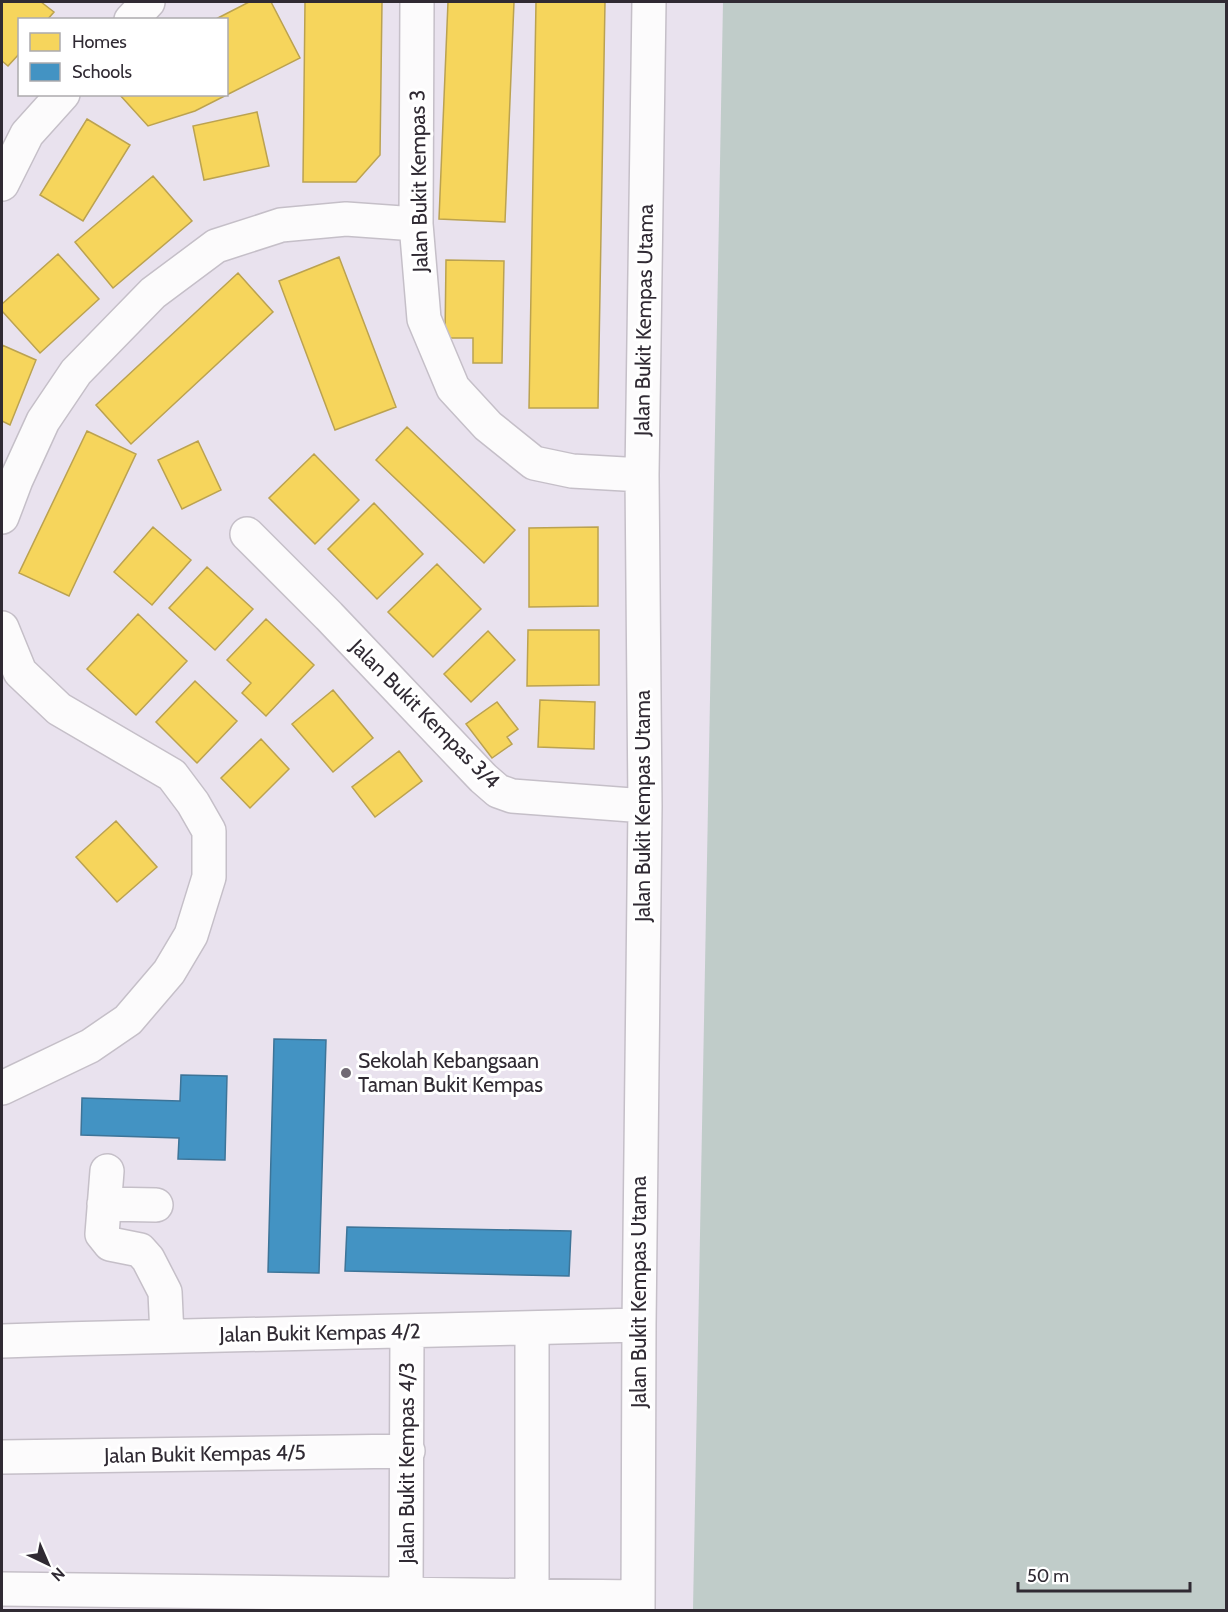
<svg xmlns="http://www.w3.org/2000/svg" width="1228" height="1612" viewBox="0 0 1228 1612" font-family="Cabin,sans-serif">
<rect width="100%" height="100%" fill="#e9e2ee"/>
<path fill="#c0ccc9" d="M723,2H1226V1610H693Z"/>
<path fill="#f6d55c" stroke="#bba250" stroke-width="1.5" d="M2,2H41L54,12L47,20H20V53L8,66L2,61Z
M249,2H271L300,58L195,111L148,126L119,94H226V20H214Z
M305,2H382L380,155L356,182H303Z
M448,2H514L505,222L439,219Z
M536,2H605L598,408H529Z
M257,112L269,166L204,180L193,126Z
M87,119L130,145L83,221L40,195Z
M153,176L192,221L113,288L75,242Z
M58,254L99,299L40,353L2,311V304Z
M339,257L396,407L335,430L279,281Z
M446,260L504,261L502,363H473V338H445Z
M238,273L273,312L131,444L96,405Z
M2,345L36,360L10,425L2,421Z
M407,427L515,530L484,563L376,460Z
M87,431L136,454L69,596L19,573Z
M198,441L221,490L182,509L158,460Z
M314,454L359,500L315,544L269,498Z
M374,503L423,554L377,599L328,549Z
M153,527L191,560L152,605L114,572Z
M598,527V606L529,607V528Z
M437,564L481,609L433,657L388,612Z
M207,567L253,609L215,650L169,608Z
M138,614L187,661L136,715L87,669Z
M266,619L314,665L266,716L242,693L251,683L227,660Z
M528,630H599V685L527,686Z
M488,631L515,660L471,702L444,674Z
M195,681L237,721L197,763L156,722Z
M333,690L373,738L333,772L292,724Z
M540,700L595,702L594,749L538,747Z
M497,702L518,729L507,737L512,744L492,758L466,724Z
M261,739L289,769L250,808L221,778Z
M399,751L422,781L375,817L352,787Z
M116,821L157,867L117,902L76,857Z"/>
<path fill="#4393c3" stroke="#3d7498" stroke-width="1.5" d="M274,1039L326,1040L319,1273L268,1272Z
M181,1075L227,1076L225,1160L178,1159L179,1138L81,1135L82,1098L180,1101Z
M347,1227L571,1231L569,1276L345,1271Z"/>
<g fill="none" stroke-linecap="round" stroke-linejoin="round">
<g stroke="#c5bfc8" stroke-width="36">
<path id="minor" d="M417,2L416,224L424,319L453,388L488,426L534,463L572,471L642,475
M131,20L148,2
M2,184L27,134L63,94
M2,517L16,480L43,421L76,372L153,293L216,246L281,225L346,219L416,224
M247,534L329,616L483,778L498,791L512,796L645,806
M2,628L20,672L59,709L172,775L193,803L209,831V877L191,935L169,972L128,1020L90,1046L2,1088
M107,1171L102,1234L110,1244L140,1250L148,1259L165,1292L167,1336
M104,1204L156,1205
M2,1341C214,1334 426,1332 639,1325
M2,1457L408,1451
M2,1589L638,1597
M406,1595L407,1332
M532,1596V1328
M638,1610L639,1325L645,806L642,475L649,2"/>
</g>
<use href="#minor" stroke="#fcfbfc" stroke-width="33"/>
</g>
<circle fill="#716a74" stroke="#fff" stroke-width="2" cx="346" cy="1073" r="6"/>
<g text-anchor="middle" stroke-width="6" stroke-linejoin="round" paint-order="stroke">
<g font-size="21" fill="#302a33" stroke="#fff">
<text transform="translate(419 181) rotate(-91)" y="7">Jalan Bukit Kempas 3</text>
<text transform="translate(644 320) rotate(-89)" y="7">Jalan Bukit Kempas Utama</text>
<text transform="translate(425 714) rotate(45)" y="7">Jalan Bukit Kempas 3/4</text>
<text transform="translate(643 806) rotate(-90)" y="7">Jalan Bukit Kempas Utama</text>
<text transform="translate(639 1292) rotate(-90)" y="7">Jalan Bukit Kempas Utama</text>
<text transform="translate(320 1333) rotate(-1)" y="7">Jalan Bukit Kempas 4/2</text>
<text transform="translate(205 1454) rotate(-1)" y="7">Jalan Bukit Kempas 4/5</text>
<text transform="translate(407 1463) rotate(-90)" y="7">Jalan Bukit Kempas 4/3</text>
</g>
<g font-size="21" fill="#302a33" stroke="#fff" text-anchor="start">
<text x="358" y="1068">Sekolah Kebangsaan<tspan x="358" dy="24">Taman Bukit Kempas</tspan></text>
</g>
</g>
<rect width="1228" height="1612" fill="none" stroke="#302a33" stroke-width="6"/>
<rect x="18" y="18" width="210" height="78" fill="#ffffff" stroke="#acaaad" stroke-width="1.5"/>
<rect x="30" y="33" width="30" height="18" fill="#f6d55c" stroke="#acaaad" stroke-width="1.5"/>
<text x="72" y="48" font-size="18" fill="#302a33">Homes</text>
<rect x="30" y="63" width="30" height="18" fill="#4393c3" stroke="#acaaad" stroke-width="1.5"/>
<text x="72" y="78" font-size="18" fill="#302a33">Schools</text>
<g transform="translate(48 1564) rotate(136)" stroke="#ffffff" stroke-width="4.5" paint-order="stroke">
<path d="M0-4.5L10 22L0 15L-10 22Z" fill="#302a33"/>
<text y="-9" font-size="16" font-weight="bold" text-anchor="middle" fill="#302a33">N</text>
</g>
<path d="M1018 1582v9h172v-9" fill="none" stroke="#302a33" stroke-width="3"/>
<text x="1027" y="1582" font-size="18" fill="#302a33" stroke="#ffffff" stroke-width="4.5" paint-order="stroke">50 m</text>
</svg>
